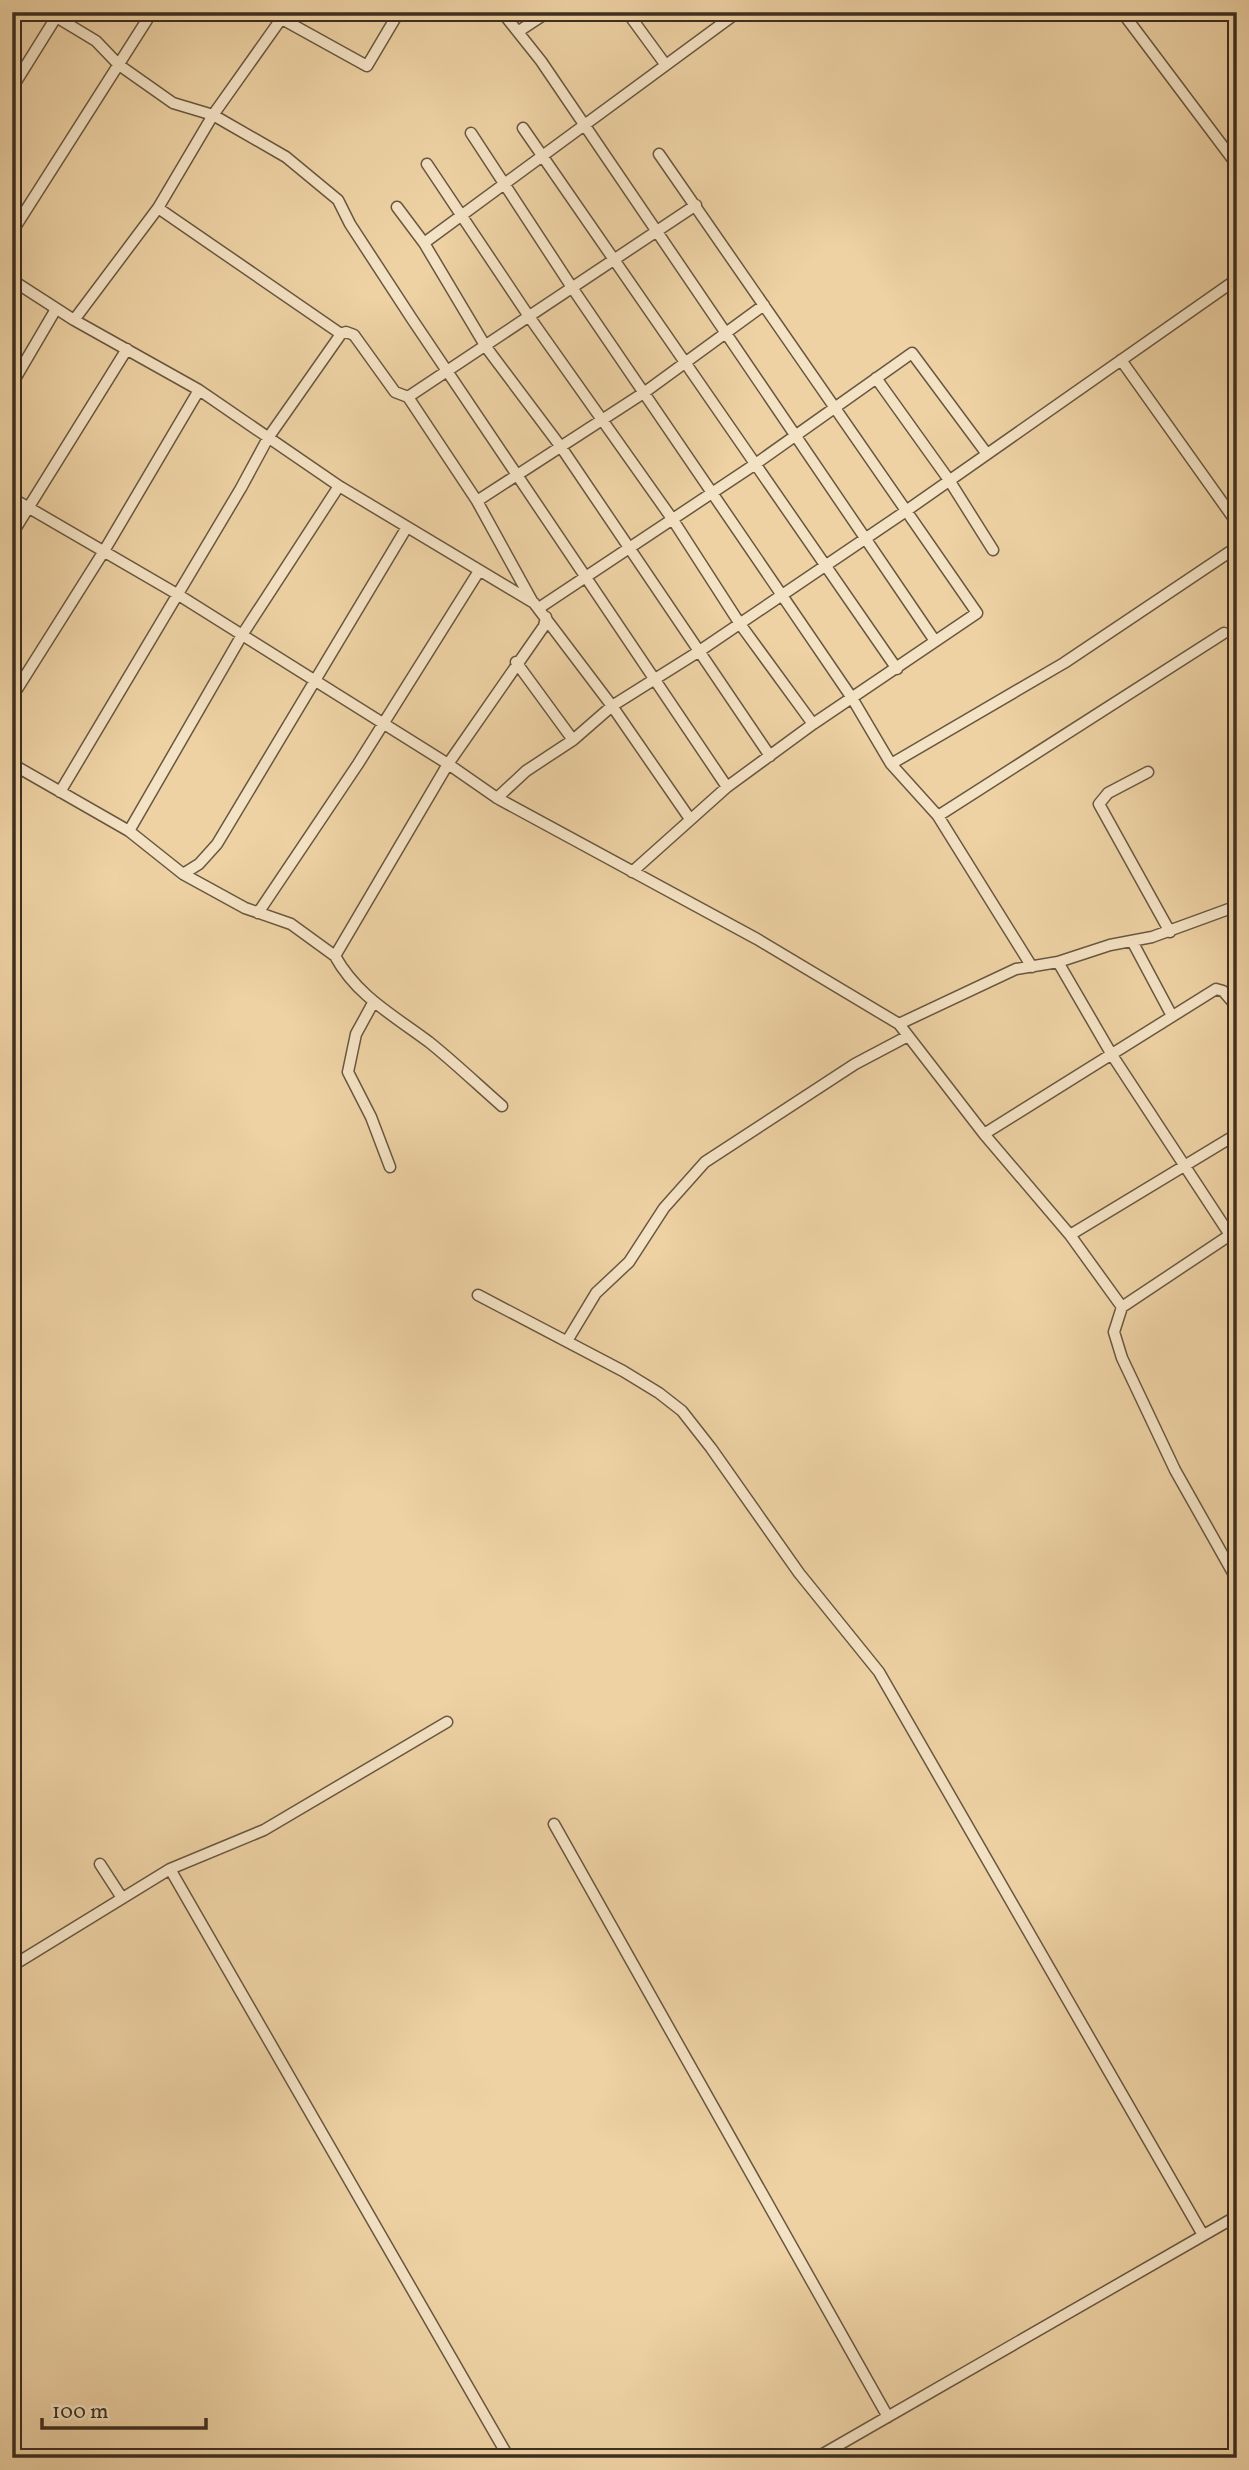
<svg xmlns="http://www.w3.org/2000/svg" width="1249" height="2470" viewBox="0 0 1249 2470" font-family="Vollkorn,serif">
<rect width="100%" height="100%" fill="#eed2a4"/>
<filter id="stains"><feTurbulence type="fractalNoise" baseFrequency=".00286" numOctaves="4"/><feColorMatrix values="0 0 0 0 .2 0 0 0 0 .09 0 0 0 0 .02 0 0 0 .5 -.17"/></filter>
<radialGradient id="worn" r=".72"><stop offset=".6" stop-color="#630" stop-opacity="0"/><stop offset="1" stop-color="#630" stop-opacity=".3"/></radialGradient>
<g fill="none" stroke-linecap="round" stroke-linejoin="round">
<g stroke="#685740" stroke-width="13">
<path id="street" d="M48,12L96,41L119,65L173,103L213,115L286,157L338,200L350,224L412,319L727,787
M502,12L541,61L935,641
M627,12L665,64
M1122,12L1237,165
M282,19L367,66L399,12
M519,31L548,12
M12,88L55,19
M523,128L897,669
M471,133L573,289L852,698L891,764L938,816L1032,967
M427,164L530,318L673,520L740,624L813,724
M397,207L424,243L486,347L561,447L770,756
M158,208L341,334
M12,232L152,12
M424,243L738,12
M12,280L74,320L199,390L339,486L534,603L612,706L690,819
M74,320L158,208L213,115L286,12
M1121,360L1237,523
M876,378L949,480L993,550
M12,384L56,309
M408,397L477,501L532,601
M12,498L177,594L448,764L497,798L757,939L899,1024L984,1134L1070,1235L1122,1307L1230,1235L1112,1055L1058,962
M477,501L645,392L764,305
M12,534L127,349
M539,608L754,465L912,353L987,454
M516,662L573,740
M12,697L104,551L199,390
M12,764L129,831L183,874L245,908L291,924L335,956L448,764L544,626L546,617
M891,764L1064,663L1237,547
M1148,772L1108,793L1099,804L1170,932
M60,792L241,488L268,438L341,334L346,332L354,335L395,392L408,397L696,205
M497,798L526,771L573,740L612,706L698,652L906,511L1237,279
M938,816L1224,633
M129,831L242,635L339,486
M632,872L727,787L813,724L977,613L659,154
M183,874L199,864L217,844L407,527
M258,913L358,764L479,571
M1132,941L1172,1016
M335,956C357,996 393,1015 429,1042C454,1062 478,1085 502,1106
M373,1003L356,1034L348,1072L371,1117L390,1167
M899,1024L1016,969L1058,962L1110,945L1152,937L1237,906
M984,1134L1216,989L1223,991L1237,1007
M1070,1235L1237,1134
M478,1295L623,1371L659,1393L682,1411L711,1448L799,1573L879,1672L1203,2235
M1122,1307L1114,1332L1122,1358L1175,1470L1237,1580
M567,1341L596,1293L629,1262L664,1208L705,1162L855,1064L908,1036
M554,1824L888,2417
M100,1864L122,1898
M170,1869L509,2458
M12,1966L170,1869L264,1830L447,1722
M816,2458L1237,2216"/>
</g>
<use href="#street" stroke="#f4e2c4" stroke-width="10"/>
</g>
<rect width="1249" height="2470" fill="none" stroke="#eed2a4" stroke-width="42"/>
<rect x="14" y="14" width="1221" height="2442" fill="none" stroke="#3c2e1f" stroke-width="3.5"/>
<rect x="21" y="21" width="1207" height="2428" fill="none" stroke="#3c2e1f" stroke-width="2"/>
<path d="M42 2418v10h164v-10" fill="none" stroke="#3c2e1f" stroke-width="3.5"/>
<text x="52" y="2418" font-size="21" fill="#3c2e1f" stroke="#f4e2c4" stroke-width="5" paint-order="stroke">100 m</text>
<rect width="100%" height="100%" filter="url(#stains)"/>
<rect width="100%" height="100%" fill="url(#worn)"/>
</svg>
